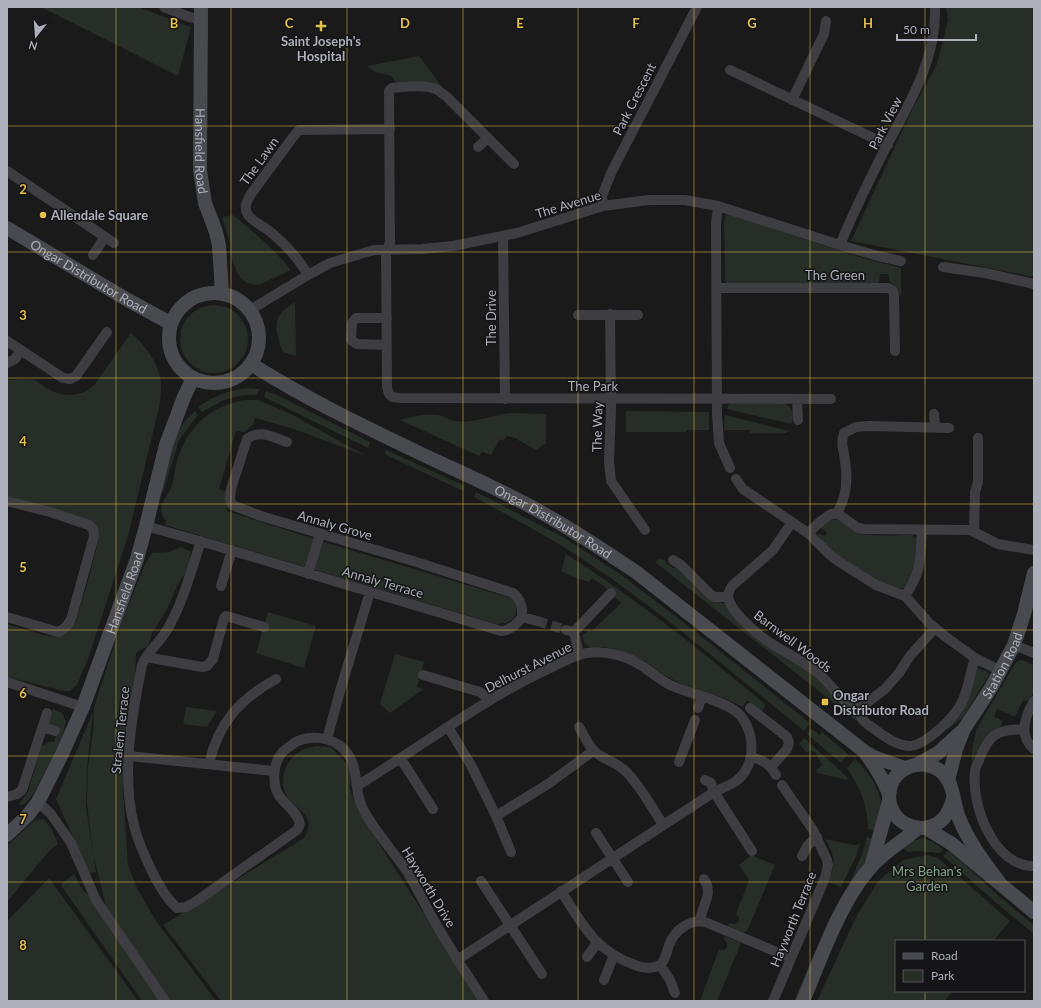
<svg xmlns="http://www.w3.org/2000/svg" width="1041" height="1008" viewBox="0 0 1041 1008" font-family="Lato,sans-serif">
<rect width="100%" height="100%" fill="#1a1a1b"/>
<path fill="#262e27" d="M41,7H138L191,27L178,76Z
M946,7H1034V277L851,241L911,112L937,64L948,20Z
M419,56L446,92L397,85C392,73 389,76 379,73C374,72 370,69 367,66Z
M726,212C784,232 841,253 901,268V295L900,296C898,289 895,286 890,282L888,274H880L879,282L874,284L726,283L725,280L724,223Z
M233,215C254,232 274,249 291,270L261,284L256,285L247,283L240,277L236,270L231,256L230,243L222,217Z
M295,302L296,356L283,352C278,340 272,322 282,312C286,308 291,305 295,302Z
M180 339a34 34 0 1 1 68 0a34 34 0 1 1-68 0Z
M131,333C146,346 163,368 161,390C161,394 160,398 160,403L128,536L89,656L77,685L70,691H64L7,677V624L43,635L58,637L67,632L76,621L87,584L99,538L84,518L7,496V380C15,380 29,378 36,381C39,382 43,386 46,388C63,398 81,398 95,384Z
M247,388L260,389L257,395C235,394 222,400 202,412L198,407C214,396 228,390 247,388Z
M266,391L277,395L370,442L368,448L264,397Z
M244,400H258L291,414L366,456L294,429L255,418L253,425L244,432L236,431L219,489L227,492L226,497L227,511L327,543L511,598L516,603C517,619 512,623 496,624L165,525L166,521C155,505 165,502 171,488C174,479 175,469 177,461C188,426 209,407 244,400Z
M729,404H786C793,409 795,417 791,424L727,409Z
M195,411L198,415L179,440L163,492L160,494L175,438L184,422Z
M626,411L709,412V430H687L686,432H626Z
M511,413L546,414V444L541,446L537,450L518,440L519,439L507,436L503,441L500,439L491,455L482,452L479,456L400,420C411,417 425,413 437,415C443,415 449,420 455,421C473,424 493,415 511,413Z
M725,415L789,431L786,433H750V430H724Z
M386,450L465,486L463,491L384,454Z
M476,492L563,537L620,574L692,629L810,723L804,731C733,673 663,613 587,562C551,537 512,518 474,497Z
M833,519C843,520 849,530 858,533C872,537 897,535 912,535L917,539L914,571L904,588C890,591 841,561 830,549C826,545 822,540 818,535V533L825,536L827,532L820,528L828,521Z
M181,547L191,552L188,569L178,584L168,608L152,633L148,646L136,653L135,674L123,758V791L128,865L137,888L156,921L216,1001H142L62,887L61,884L74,874L83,891L106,906L93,854L96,872L89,873L56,799L93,712L87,768L86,807L93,854L87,803L88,767L93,732L94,707L121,624L145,564L152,553L169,552Z
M566,554C636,599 702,651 766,705L761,712L747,700L743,707L724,698L684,685L662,674L645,661L619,650L603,647L592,649C586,645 583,643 583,635L588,630L592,631L621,603L605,587L592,578L589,582L568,575L561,571Z
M658,559L665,560L666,563L673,568H678L708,599L726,604L793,660L817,677L854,712L858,722L655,562Z
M268,612L316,626L304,668L256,653Z
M395,654L424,662L417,687L424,689L390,713L380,704Z
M1021,660L1034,665V692L1028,701L1023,700L1015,717L997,709L994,717L1003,721L999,729C981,737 979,746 972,763V749L976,730L1016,662Z
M975,667L988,672L989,675L963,717L951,727L941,733Z
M186,707L217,711L207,727L183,724Z
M53,709L62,713L66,721L62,737L52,758L32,796L24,805L19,804L28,792L41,747L48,742H54L56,735L48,723Z
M812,729L820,735L822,732L848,754L841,763L807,734Z
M804,738L844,774L848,778L847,780L817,773L816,770L822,765L815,752L810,751L806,753L804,749L799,744Z
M316,746L331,747L350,767V789L358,811L480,1001H221L163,925L304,838C307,833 310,827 308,821C305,811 294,806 288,798C276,781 286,757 304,749C308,748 312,747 316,746Z
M855,759C867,771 881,788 881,806C880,814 879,823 878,831L868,829C868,805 860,788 847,768Z
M44,819L52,830L58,844L50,850L7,902V846L35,820Z
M867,837L875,839L872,852L798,1001H794L829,919L848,887L862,854Z
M923,838L931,841L943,849L940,853L918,851L907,852L902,847L909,842Z
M825,839L854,845L860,844L857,854L841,887L829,882C835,863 836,856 825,839Z
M948,851L961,861L1001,898L1034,925V934L994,901L943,856Z
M754,853L755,857L775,865L747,931L743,933L728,926L729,923L735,924L739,921V917L736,914L749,880L739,865Z
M928,855L938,858L1010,921L993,941H896V991H952L945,1001H817L855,919L876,884L885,875L903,860Z
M49,878L138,1001H7V921Z
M725,936L741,943L717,1001H700L719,949L724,950L727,947V943L724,939Z"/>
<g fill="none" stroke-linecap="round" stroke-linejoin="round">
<path stroke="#37383b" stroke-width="10" stroke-dasharray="10 5" stroke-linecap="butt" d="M537,621L566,630"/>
<path stroke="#3d3d42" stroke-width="10" d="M164,7L189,17L202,19
M730,70L888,145
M792,100L824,34L826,21
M478,147L488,138
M514,164L446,96C442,94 439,90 435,89C424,84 404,87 392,88L389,91L390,242L386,254L387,387L389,394L392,397L400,398L831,399
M7,171L114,243
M603,206L602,196L612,171L697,7
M718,206L716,224L717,415L719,443L730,468
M503,236L505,399
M840,245C854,210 871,177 888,143C911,101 937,57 935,7
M93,255L105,237
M943,267L985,273L1034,284
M308,275C299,259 287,246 273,234C266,227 254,223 248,215C243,208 247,201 251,194L293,137L299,130L390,129
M716,288H888L893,291L894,296L895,351
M250,310L308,275L330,263L374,250L422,249L453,246L517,233L603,206L649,200H685L718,206L840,245L878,256L901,261
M610,314L611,409L609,461L611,481L645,530
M578,315H638
M7,341L63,378L70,379L76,376L107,332
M386,345L357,344L351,340L352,323L356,318H387
M7,363L15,359L21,350
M797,399L798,420
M934,414L935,427
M287,442C272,437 260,429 247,439L231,489L230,499L232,505L261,516L413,561L513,593C521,599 523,607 522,617
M736,479L743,489L808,533L830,555L838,561L876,585L905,596L930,624L946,637L975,658L1001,671
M7,501L50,512L89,525L93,529L94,536L72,616C69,625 66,628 58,632L7,617
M837,513C846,498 848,479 845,461C844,449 840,445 844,433L856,427L869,426L949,428
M792,522L773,550L732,586C730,589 728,593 728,597C730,611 755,632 766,640C780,650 795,656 808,666C816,671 823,677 829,684C837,692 847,708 860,708L885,689L899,673L910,656L935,628
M146,526L210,544L501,631C509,631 517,624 522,617
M974,532L975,492L978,482V438
M808,533L821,521L831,514H834L837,513L858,528L864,529L970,530L998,544L1034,550
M201,541C191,571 183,603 167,630C160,642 147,652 142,665C132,714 121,776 134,825C137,839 143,852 149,865C156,880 164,896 177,908L186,907L198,900L297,830L300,824C297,808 277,802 275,785C273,771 275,758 286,749C289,747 293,744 296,742C309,735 327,737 339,745C363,763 351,789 364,811C376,833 394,852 408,873C418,890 426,907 436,924C451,950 468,976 484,1001
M673,560L681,565L711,595L715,597H728
M308,574L320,534
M221,586L232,550
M905,596C922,571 920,559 922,530
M522,617L537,621
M566,630L574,632L579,654
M574,632L611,593
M1014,645L1034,653
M146,657L202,667L207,666L213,659L224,618L226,616L264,627
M423,675L480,692L490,700
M7,682L83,707
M1034,701C1025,716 1018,736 1034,749
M698,708L702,697
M750,708L787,737L789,743L787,749L771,767
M860,708C858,720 868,724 877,731C885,737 898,746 910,746C926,745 956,716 962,702C969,688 970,672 975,658
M43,727L55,731
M448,727L471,765L496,816L511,852
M579,727C584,735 588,745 594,751C602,759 614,761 623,769C636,779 654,810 663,825
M1024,729C1014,730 1004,729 995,735C988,740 984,748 981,755C979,761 975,767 975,772C971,805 994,867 1034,866
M327,739L340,691L370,592
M129,756L274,771
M751,757C763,760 770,764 776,775
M401,759L433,809
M679,762L695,720
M209,764C218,723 240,699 276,679
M705,780L711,783L714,792L752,851
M357,784H360C422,746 480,701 546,670C559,664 573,655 587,653C606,650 627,656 642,666C651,672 660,680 670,685C690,694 716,698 734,710C756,725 758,766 736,781C730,786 721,788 714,792L457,960
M7,797L17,794L22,790L47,713
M38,802L51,814L71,843L96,900L165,1001
M496,816L548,784L593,751
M596,833L628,882
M802,856L808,845L817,837
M481,881L542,974
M561,891C582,924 595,951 635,965C643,968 653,970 661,964C666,959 667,951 669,945C675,930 689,919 705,922L791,958
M700,921C702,904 714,895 704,879
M587,957L597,943
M660,965L670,980L675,993
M604,980L614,955
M773,1001L825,878L828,865L827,860L813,830L782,785"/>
<g stroke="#494a50" stroke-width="14">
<path id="s1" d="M201,7L200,170L205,203L216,232L219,245L222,293"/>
<path id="s2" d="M7,228L126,299L170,323"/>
<circle cx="214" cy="338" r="45"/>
<path id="s3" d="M251,364C308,400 369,429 430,458C462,473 494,487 526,504C564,524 600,548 636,572L865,752L874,757L905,768"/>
<path d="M866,754C876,767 883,779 889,794"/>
<path d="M918,764L938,753L961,732"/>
<path id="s4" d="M948,780L956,749L964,729L991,688L1014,645L1024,614L1034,573"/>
<path d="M953,799C951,805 949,812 944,818C923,841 883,821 890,790C891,783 894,777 900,772C908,766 916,763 926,765C935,766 943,772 948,780C954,790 954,806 959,818C968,841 984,862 999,882"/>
<path d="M926,828L952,844L1034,912"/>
<path id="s5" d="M7,835L28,815L38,802L62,754L83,707L137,559L146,526L166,445L184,397L193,378"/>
<path d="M871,867L889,801"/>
<path d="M803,1001C820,960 841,900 871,867C884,852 903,841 918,828"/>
</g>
</g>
<path fill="none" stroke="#e4bf49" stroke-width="1" stroke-opacity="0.55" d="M116,7V1001M231,7V1001M347,7V1001M463,7V1001M578,7V1001M694,7V1001M810,7V1001M925,7V941M7,126H1034M7,252H1034M7,378H1034M7,504H1034M7,630H1034M7,756H1034M7,882H1034M925,991V1001"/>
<g fill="#e4bf49" stroke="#151416" stroke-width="1.5">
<path d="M319 20h4v4h4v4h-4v4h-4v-4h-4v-4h4z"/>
<circle cx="43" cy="215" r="4"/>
<rect x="821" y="698" width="8" height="8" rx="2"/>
</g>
<g text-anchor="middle" stroke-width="3" stroke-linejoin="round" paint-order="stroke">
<g font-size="13" font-weight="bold" fill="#adb0ba" stroke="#151416" text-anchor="start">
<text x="321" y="46" text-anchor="middle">Saint Joseph's<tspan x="321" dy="15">Hospital</tspan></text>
<text x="51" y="220">Allendale Square</text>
<text x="833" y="700">Ongar<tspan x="833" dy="15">Distributor Road</tspan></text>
</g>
<g font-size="13" fill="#adb0ba" stroke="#151416">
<text transform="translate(634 99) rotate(-63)" y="5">Park Crescent</text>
<text transform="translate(885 123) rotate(-63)" y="5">Park View</text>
<text dy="5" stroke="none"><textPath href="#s1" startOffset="144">Hansfield Road</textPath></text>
<text transform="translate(259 161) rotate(-54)" y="5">The Lawn</text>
<text transform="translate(568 204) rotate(-17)" y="5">The Avenue</text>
<text x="835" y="280">The Green</text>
<text dy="5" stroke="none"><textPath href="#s2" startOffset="95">Ongar Distributor Road</textPath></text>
<text transform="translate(491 318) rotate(-90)" y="5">The Drive</text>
<text x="593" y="391">The Park</text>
<text transform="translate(597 427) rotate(-89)" y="5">The Way</text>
<text dy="5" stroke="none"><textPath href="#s3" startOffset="341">Ongar Distributor Road</textPath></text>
<text transform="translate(335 525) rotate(16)" y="5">Annaly Grove</text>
<text transform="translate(383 582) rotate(16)" y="5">Annaly Terrace</text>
<text dy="5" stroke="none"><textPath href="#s5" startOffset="272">Hansfield Road</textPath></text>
<text transform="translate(793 641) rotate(37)" y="5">Barnwell Woods</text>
<text dy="5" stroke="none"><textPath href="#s4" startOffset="128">Station Road</textPath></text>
<text transform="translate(528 667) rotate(-27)" y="5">Delhurst Avenue</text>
<text transform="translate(120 730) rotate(-84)" y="5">Stralem Terrace</text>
<text transform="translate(429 887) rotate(59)" y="5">Hayworth Drive</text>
<text transform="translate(793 919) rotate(-68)" y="5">Hayworth Terrace</text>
</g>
<g font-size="13" fill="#86a38b" stroke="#151416">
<text x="927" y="876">Mrs Behan's<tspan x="927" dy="15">Garden</tspan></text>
</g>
</g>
<g font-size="13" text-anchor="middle" font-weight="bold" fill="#e4bf49" stroke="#151416" stroke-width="3" stroke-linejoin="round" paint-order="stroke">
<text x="174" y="28">B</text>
<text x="289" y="28">C</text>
<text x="405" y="28">D</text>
<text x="520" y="28">E</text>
<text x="636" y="28">F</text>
<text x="752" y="28">G</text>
<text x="868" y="28">H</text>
<text x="23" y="194">2</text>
<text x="23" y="320">3</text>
<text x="23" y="446">4</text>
<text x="23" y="572">5</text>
<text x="23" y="698">6</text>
<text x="23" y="824">7</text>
<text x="23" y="950">8</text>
</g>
<rect width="1041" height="1008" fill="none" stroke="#adb0ba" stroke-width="16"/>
<rect x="895" y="940" width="130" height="52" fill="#151416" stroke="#525258"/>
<rect x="903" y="953" width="20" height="6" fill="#494a50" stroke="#525258"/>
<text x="931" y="960" font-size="12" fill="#adb0ba">Road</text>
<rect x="903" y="970" width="20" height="12" fill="#262e27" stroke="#525258"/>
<text x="931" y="980" font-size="12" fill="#adb0ba">Park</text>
<g transform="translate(36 36) rotate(197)" stroke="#151416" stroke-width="3" paint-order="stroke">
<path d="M0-3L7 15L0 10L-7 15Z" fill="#adb0ba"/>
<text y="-6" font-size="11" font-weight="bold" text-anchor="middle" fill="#adb0ba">N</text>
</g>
<path d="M897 34v6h79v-6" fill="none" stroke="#adb0ba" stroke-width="2"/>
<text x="903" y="34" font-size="12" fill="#adb0ba" stroke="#151416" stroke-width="3" paint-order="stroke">50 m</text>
</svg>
